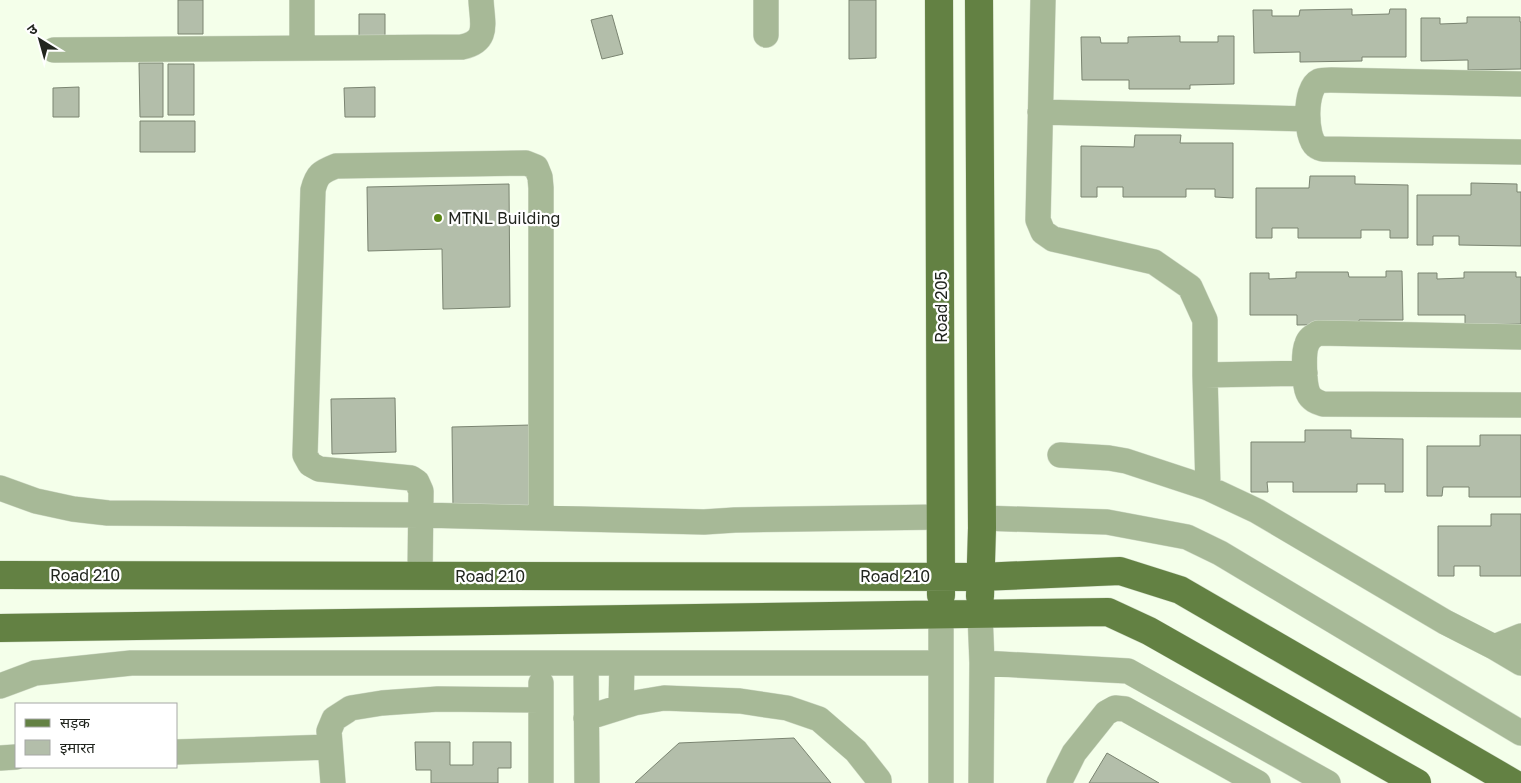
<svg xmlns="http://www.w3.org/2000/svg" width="1521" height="783" viewBox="0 0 1521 783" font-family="'Golos Text','Noto Sans Devanagari',sans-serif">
<rect width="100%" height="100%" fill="#f4ffea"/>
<path fill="#b3beaa" stroke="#7a8471" d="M178,0H203V34H178Z
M849,0H876V58L849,59Z
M1352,9V15L1389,14L1390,9H1406V57H1362V61L1300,62V52L1254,53L1253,10H1272V16H1299L1300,10Z
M359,14H385V39H359Z
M612,15L623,54L602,59L591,20Z
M1467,17H1520V22H1521V69L1468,70V60L1421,61V18H1440V24L1467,23Z
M1180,36V42H1218V36H1234V84L1190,85V89H1129V80H1082L1081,37H1100L1101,43H1128V37Z
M139,63H163V117H140Z
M168,64H194V115H168Z
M79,87V117H53V88Z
M375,87V117H345L344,88Z
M140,121H195V152H140Z
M1135,135H1181L1180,143H1233V198L1215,197V189H1186V197H1123V187H1097V197H1081V146L1134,147Z
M1310,176H1355V184L1408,185V238H1390V230H1361V238H1298V228H1272V238H1256V188H1309Z
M1471,183L1517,184V192H1521V246L1459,245V236H1433V245H1417V195H1471Z
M509,184L510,307L443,309L442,249L368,251L367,187Z
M1386,271H1402L1403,320H1359V324L1297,325V315H1250V273H1269V279L1296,278V272H1348L1349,277H1386Z
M1464,272H1516V277H1521V324L1465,325V315H1418V273H1437V279L1464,278Z
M395,398L396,452L332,454L331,399Z
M531,425L532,507L453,509L452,427Z
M1305,430H1351V438L1403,439V492H1385V484H1357V492H1293V482H1267L1268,492H1251V442H1305Z
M1480,435H1521V497H1469V487H1443L1442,496H1427V446H1480Z
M1491,514H1521V576H1480V566H1454V576H1438V526H1491Z
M794,738L831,783H635L679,743Z
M415,742H450V765H473V742H511V768H498V783H431V770H416Z
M1107,753L1159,783H1089Z"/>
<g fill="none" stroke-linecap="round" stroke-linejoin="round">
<g stroke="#d2dcc9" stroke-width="26">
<path id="minor" d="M302,0V48
M766,0V35
M1043,0L1038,220L1043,232L1053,239L1154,262L1190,287L1205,320V375L1208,488
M54,50L462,47C490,41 482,23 481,0
M1521,84L1331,80C1328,80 1322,80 1319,81C1304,88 1305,137 1316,146C1317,147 1322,149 1323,149L1521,152
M1040,112L1308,119
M1521,337L1318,333C1313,336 1309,338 1307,344C1303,352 1304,384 1308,393C1311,400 1317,402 1323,404L1521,405
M1205,375L1305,373
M1060,455L1109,458L1126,461L1208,488L1257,511L1445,622L1494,647L1521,663
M0,488L36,501L73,509L108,513L422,515L704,522L735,520L941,517
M982,518L1107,522L1187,537L1220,553L1521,733
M420,576L421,491L417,482L411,478L319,469L310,464L305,455L313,190C317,174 321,172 336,166L526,163L536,167L540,177L541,188V518
M980,613L982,663L981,783
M941,614V783
M1494,647L1521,636
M586,663L587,783
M982,663L1128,671L1328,783
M0,686L35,673L131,663H941
M621,707L622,663
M586,718L634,703L664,698L740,701L787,708L819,719L856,751L879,780V783
M176,752L330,747
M0,758L16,757
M333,783L329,731L334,719L351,708L382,703L438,699L541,700
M541,783V683
M1059,783L1074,753L1106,713L1115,708L1125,709L1258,783"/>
</g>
<g stroke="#d2dcc9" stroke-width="29">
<path id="major" d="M939,0L941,595
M979,0L982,528L980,596
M0,575L980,577L1120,571L1180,590L1513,783
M0,628L1108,612L1149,631L1417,783"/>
</g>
<use href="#minor" stroke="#a7b997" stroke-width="25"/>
<use href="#major" stroke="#638143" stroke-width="28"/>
</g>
<circle fill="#598514" stroke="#fff" stroke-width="2" cx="438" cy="218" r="5"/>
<g text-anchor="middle" stroke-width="4.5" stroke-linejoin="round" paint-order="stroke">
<g font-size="16" fill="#21251e" stroke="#fff" text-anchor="start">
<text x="448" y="224">MTNL Building</text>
</g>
<g font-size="16" fill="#21251e" stroke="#fff">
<text transform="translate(941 307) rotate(-90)" y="6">Road 205</text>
<text x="85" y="581">Road 210</text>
<text x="490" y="582">Road 210</text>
<text x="895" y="582">Road 210</text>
</g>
</g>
<rect x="15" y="703" width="162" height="65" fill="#ffffff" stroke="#a6a8a5"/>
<rect x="25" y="719" width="25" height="8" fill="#638143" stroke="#a6a8a5"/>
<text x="60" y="728" font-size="15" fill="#21251e">सड़क</text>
<rect x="25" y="740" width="25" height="15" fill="#b3beaa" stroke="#a6a8a5"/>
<text x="60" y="753" font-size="15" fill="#21251e">इमारत</text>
<g transform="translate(40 40) rotate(323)" stroke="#ffffff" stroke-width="4" paint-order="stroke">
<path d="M0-4L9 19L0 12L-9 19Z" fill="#21251e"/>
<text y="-8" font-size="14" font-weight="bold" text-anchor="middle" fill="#21251e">उ</text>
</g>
</svg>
